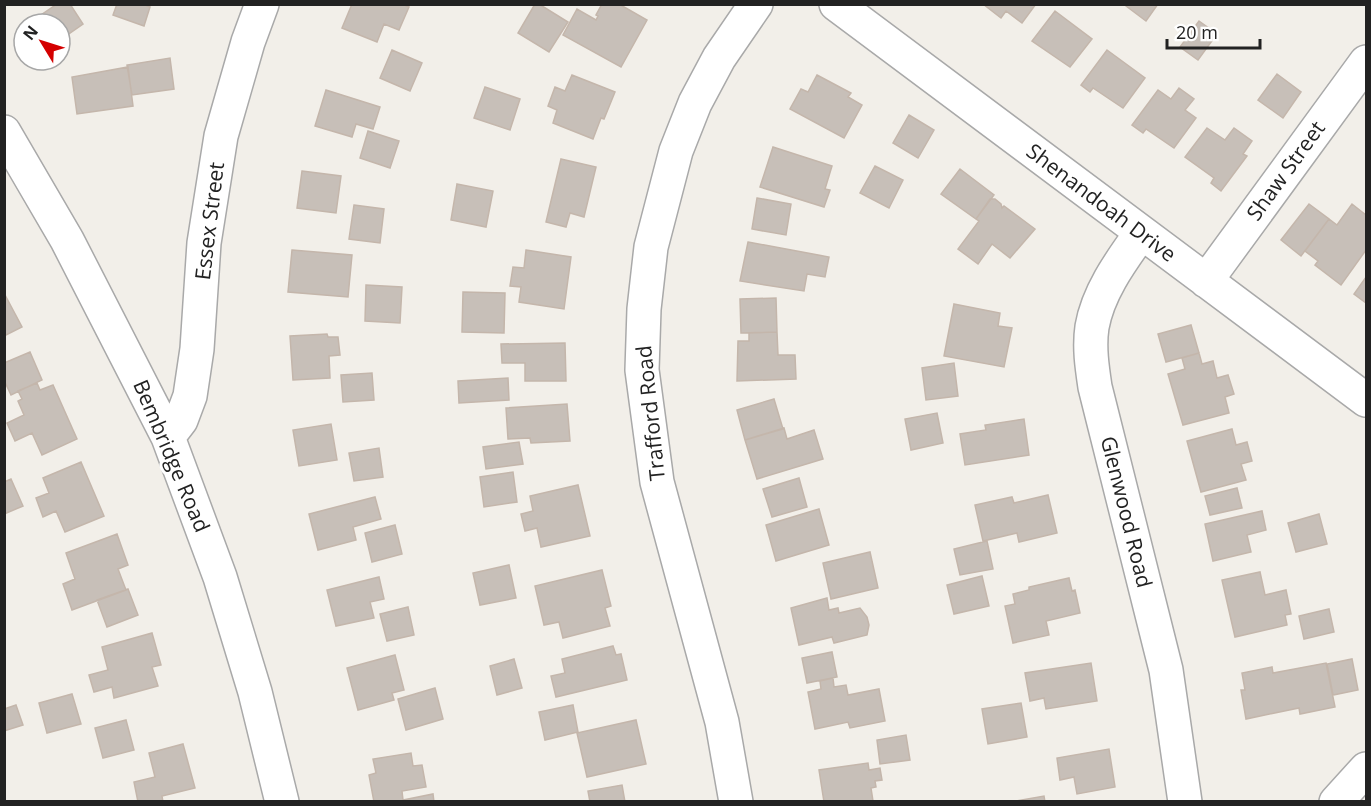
<svg xmlns="http://www.w3.org/2000/svg" width="1371" height="806" viewBox="0 0 1371 806" font-family="'Open Sans',sans-serif">
<rect width="100%" height="100%" fill="#f2efe9"/>
<path fill="#c7bfb8" stroke="#c4b6ab" stroke-width="1.5" d="M57,4H70L83,24L60,40V24H47L41,15Z
M117,4H143L150,7L144,26L113,15Z
M352,4H402L409,7L399,30L384,24L377,42L342,28Z
M535,4H539L568,22L549,52L518,33Z
M602,4H619L647,20L621,67L563,35L577,9L596,20L598,16L596,15Z
M983,4H1036L1022,23L1006,11L1001,18Z
M1128,4H1158L1146,21L1126,6Z
M1055,11L1092,39L1070,67L1032,41Z
M1199,21L1217,34L1198,60L1180,47Z
M392,50L422,63L410,91L380,78Z
M1107,50L1145,78L1123,108L1093,88L1090,92L1081,85Z
M170,58L174,89L132,95L127,65Z
M128,67L133,106L77,114L72,77Z
M1277,74L1301,92L1283,118L1258,100Z
M572,75L615,92L604,119L601,118L593,139L553,123L557,110L548,106L555,87L565,91Z
M817,75L851,93L848,97L862,105L844,138L790,109L801,89L808,92Z
M485,87L520,99L510,130L474,118Z
M1179,88L1194,99L1185,110L1196,118L1174,148L1146,129L1143,133L1132,125L1158,90L1171,99Z
M326,90L380,107L373,129L356,124L352,137L315,126Z
M909,115L934,130L918,158L893,143Z
M1207,128L1225,140L1234,128L1252,141L1243,154L1247,156L1221,191L1211,183L1214,178L1185,157Z
M368,131L399,141L390,168L360,158Z
M773,147L832,166L825,189L830,190L824,207L760,187Z
M561,159L596,167L584,217L570,213L566,227L546,222Z
M875,166L903,180L889,208L860,193Z
M960,169L994,195L976,219L941,194Z
M302,171L341,176L336,213L297,208Z
M457,184L493,191L486,227L451,220Z
M757,198L791,204L786,235L752,229Z
M990,199H995L1001,204L1002,208L1004,206L1035,229L1010,258L992,244L978,264L958,249L979,221L976,219Z
M1309,204L1329,219L1301,256L1281,240Z
M1352,204L1366,215V250L1341,285L1315,265L1318,261L1305,251L1329,219L1337,225Z
M354,205L384,209L380,243L349,239Z
M748,242L829,257L825,277L807,274L804,291L740,281Z
M292,250L352,255L348,297L288,292Z
M526,250L571,257L564,309L519,302L521,287L510,286L513,267L524,268Z
M1366,277V303L1354,294Z
M366,285L402,287L400,323L365,321Z
M463,292L505,293L504,333L462,332Z
M4,293L22,327L4,336Z
M776,298L777,332L741,333L740,299Z
M954,304L1000,313L998,326L1012,328L1004,367L944,356Z
M1191,325L1199,353L1166,362L1158,334Z
M777,332L778,355H795L796,379L737,381L738,341H749V333Z
M327,334L328,337H338L340,355L329,356L330,378L293,380L290,336Z
M565,343L566,381H525V363H502L501,344Z
M30,352L42,380L11,395L4,380V363Z
M1199,353L1202,364L1213,361L1217,378L1228,375L1234,394L1225,397L1229,413L1183,425L1168,374L1185,369L1182,358Z
M954,363L958,396L926,400L922,368Z
M372,373L374,400L343,402L341,375Z
M508,378L509,400L459,403L458,381Z
M37,383L40,390L53,385L77,439L42,455L32,433L15,441L7,423L24,415L18,401L22,399L18,391Z
M774,399L783,429L745,440L737,410Z
M567,404L570,441L531,443L530,438L508,439L506,408Z
M937,413L943,443L911,450L905,419Z
M1024,419L1029,455L965,465L960,434L986,430L985,425Z
M331,424L337,460L299,466L293,430Z
M784,428L787,439L814,430L823,459L757,479L745,440Z
M1232,429L1236,445L1247,442L1252,461L1241,464L1246,480L1201,492L1187,441Z
M519,442L523,464L486,469L483,447Z
M379,448L383,477L354,481L349,453Z
M81,462L104,516L65,532L56,511L43,517L36,498L49,493L43,478Z
M513,472L517,502L484,507L480,477Z
M799,478L807,507L772,517L763,489Z
M11,479L23,506L4,514V482Z
M578,485L590,536L541,547L537,528L525,531L521,514L533,511L530,496Z
M1237,488L1242,508L1210,515L1205,496Z
M1048,495L1057,533L1019,542L1017,533L983,541L975,505L1012,497L1014,503Z
M375,497L381,519L353,527L356,540L318,550L309,514Z
M819,509L829,545L776,561L766,525Z
M1262,511L1266,530L1247,535L1251,552L1213,561L1205,524Z
M1319,514L1327,544L1296,552L1288,523Z
M395,525L402,554L372,562L365,533Z
M117,534L128,565L118,569L126,590L72,610L63,584L75,579L66,553Z
M987,541L993,569L960,575L954,549Z
M870,552L878,588L831,599L823,563Z
M509,565L516,598L480,605L473,573Z
M602,570L611,606L605,608L610,626L563,638L559,622L544,625L535,586Z
M1260,572L1265,595L1286,590L1291,614L1285,615L1287,625L1235,637L1222,580Z
M982,576L989,606L954,614L947,585Z
M379,577L384,599L370,602L374,618L336,626L327,590Z
M1069,578L1072,591L1075,590L1080,613L1046,621L1049,635L1013,643L1005,606L1015,604L1013,594L1029,590V587Z
M128,589L138,615L107,627L97,600Z
M827,598L829,610L838,608L839,613L860,608L867,617L869,625L867,635L834,643L832,637L799,645L791,608Z
M408,607L414,635L387,641L380,614Z
M1329,609L1334,632L1304,639L1299,616Z
M152,633L161,665L152,667L158,686L114,698L112,687L94,692L89,675L108,670L102,647Z
M613,646L616,655L621,654L627,680L556,697L551,676L565,673L562,659Z
M832,652L837,677L807,683L802,658Z
M395,655L404,690L392,693L394,700L358,710L347,668Z
M514,659L522,688L497,695L490,666Z
M1352,659L1358,690L1333,695L1327,664Z
M1091,663L1097,701L1046,709L1044,698L1030,701L1025,673Z
M1326,663L1335,707L1300,714L1299,708L1246,719L1241,690H1245L1242,673L1272,667L1273,673Z
M833,678L834,687L846,685L848,695L879,689L885,721L850,728L848,722L815,729L808,692L821,689L820,681Z
M435,688L443,719L406,730L398,699Z
M72,694L81,724L47,733L39,703Z
M1021,703L1027,737L988,744L982,709Z
M16,705L23,725L4,731V709Z
M573,705L578,732L545,740L539,712Z
M126,720L134,750L103,758L95,728Z
M636,720L646,764L587,777L577,733Z
M906,735L910,760L880,764L877,740Z
M183,744L195,788L162,796L163,802H138L134,782L155,777L149,753Z
M1109,749L1115,787L1077,794L1074,777L1060,780L1057,758Z
M411,753L413,766L422,765L426,787L402,791L403,800L433,794L434,802H374L369,775L376,773L373,759Z
M868,763L869,770L880,768L882,780L875,781L876,787L871,788L873,801L824,802L819,770Z
M622,785L625,802H590L588,791Z
M1044,796L1045,802H1016V801Z"/>
<g fill="none" stroke-linecap="round" stroke-linejoin="round">
<g stroke="#a9a9a9" stroke-width="36">
<path id="street" d="M836,4L1366,400
M4,132L67,240L168,437L220,577L255,692L282,802
M1141,233C1121,261 1098,292 1092,327C1089,347 1092,367 1095,387L1166,670L1185,802
M1206,281L1366,62
M168,437L181,420L190,396L197,349L204,243L221,136L248,42L262,4
M736,802L722,722L657,482L642,370L644,309L651,247L676,151L695,103L719,58L756,4
M1336,802L1366,769"/>
</g>
<use href="#street" stroke="#fff" stroke-width="33"/>
</g>
<g text-anchor="middle" stroke-width="6" stroke-linejoin="round" paint-order="stroke">
<g font-size="21" fill="#222" stroke="#fff">
<text transform="translate(1286 171) rotate(-54)" y="7">Shaw Street</text>
<text transform="translate(1101 203) rotate(37)" y="7">Shenandoah Drive</text>
<text transform="translate(210 221) rotate(-83)" y="7">Essex Street</text>
<text transform="translate(651 413) rotate(-96)" y="7">Trafford Road</text>
<text transform="translate(171 456) rotate(67)" y="7">Bembridge Road</text>
<text transform="translate(1126 512) rotate(76)" y="7">Glenwood Road</text>
</g>
</g>
<rect width="1371" height="806" fill="none" stroke="#222222" stroke-width="12"/>
<g transform="translate(42 42) rotate(308)"><circle r="28" fill="#ffffff" stroke="#a7a7a7" stroke-width="1.5"/>
<path d="M0-4.5L10 22L0 15L-10 22Z" fill="#d40000"/>
<text y="-9" font-size="16" font-weight="bold" text-anchor="middle" fill="#222222">N</text>
</g>
<path d="M1167 39v9h93v-9" fill="none" stroke="#222222" stroke-width="3"/>
<text x="1176" y="39" font-size="18" fill="#222222" stroke="#ffffff" stroke-width="4.5" paint-order="stroke">20 m</text>
</svg>
